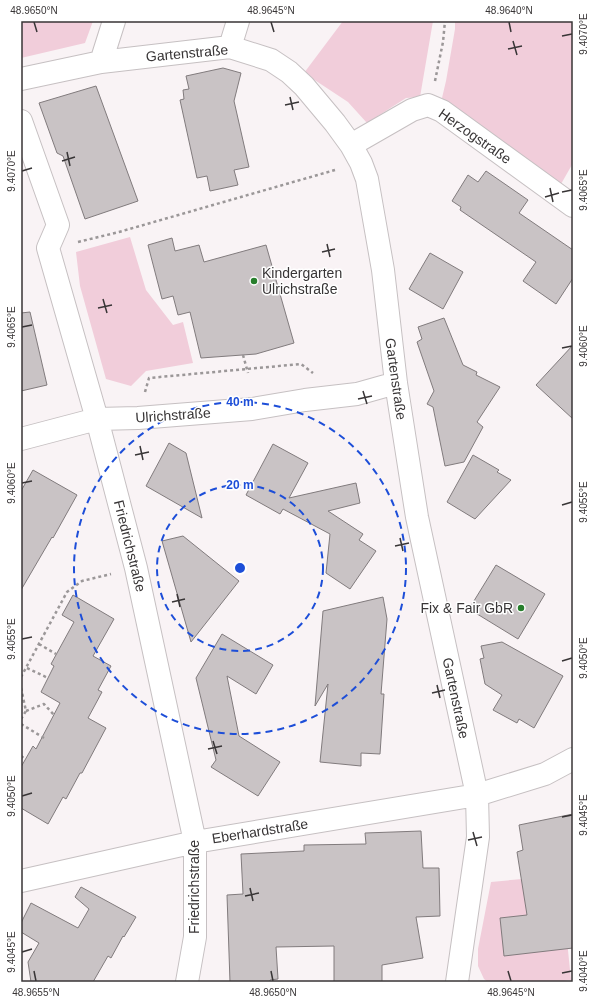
<svg xmlns="http://www.w3.org/2000/svg" width="594" height="1003" viewBox="0 0 594 1003" font-family="Helvetica,sans-serif">
<rect width="100%" height="100%" fill="#f9f3f5"/>
<path fill="#f1cdda" d="M21,21H93L85,43L21,58Z
M343,21H433L420,97L406,98L367,123L348,102L304,73Z
M455,21H573V163L561,184L442,98L446,81L455,29Z
M130,237L146,290L173,325L183,322L193,363L146,371L131,386L106,379L80,286L76,252Z
M522,879L561,881L571,980L555,982H488L484,979L478,966V949L491,882Z"/>
<path fill="#c9c3c5" stroke="#817b7d" d="M223,68L241,73L234,101L249,167L234,170L238,185L210,191L207,176L197,178L180,100L184,99L183,90L189,89L186,76Z
M96,86L138,201L85,219L63,156L57,153L39,103Z
M486,171L528,200L519,213L573,250V278L556,304L523,281L536,262L460,210L461,207L452,201L468,175L478,182Z
M172,238L175,251L199,245L204,262L266,245L294,343L256,354L201,358L190,312L178,315L173,296L162,299L148,245Z
M430,253L463,272L443,309L409,289Z
M30,312L47,385L21,391V313Z
M444,318L463,365L477,372L476,375L500,387L477,422L483,427L464,462L445,466L433,407L427,404L434,391L417,342L422,339L418,327Z
M573,345V419L536,385Z
M169,443L186,453L202,518L146,486Z
M273,444L308,463L289,498L356,483L360,503L328,511L363,534L359,540L376,551L350,589L326,573L330,534L283,509L280,514L246,495Z
M473,455L499,470L497,472L511,480L475,519L447,502Z
M33,470L77,495L53,538L52,537L21,590V491Z
M183,536L239,581L191,642L162,541Z
M496,565L545,594L518,639L469,609Z
M73,595L114,619L93,656L111,666L98,690L102,692L88,718L106,728L82,773H80L66,799L63,797L48,824L21,808V767L33,746L36,749L60,703L41,692L54,666L51,664L74,622L62,615Z
M383,597L387,619L381,694H384L380,754L361,753V766L320,762L328,684L315,706L323,611Z
M222,634L273,665L256,694L227,676L239,736L280,762L258,796L211,767L216,760L196,678Z
M502,642L563,676L534,728L519,719L517,723L493,710L502,695L485,684L480,659L484,658L481,646Z
M573,814V948L504,956L500,918L527,915L517,852L523,850L519,825Z
M421,831L423,868H439L440,916L416,917L423,958L382,965V982H334V946L276,947L278,979L270,980V982H230L227,895L243,894L241,854L304,851V845L366,844L365,833Z
M81,887L136,917L124,937L123,936L111,958L108,956L93,982H31L28,962L39,943L21,932V923L31,903L78,928L89,909L75,897Z"/>
<g fill="none" stroke-linecap="round" stroke-linejoin="round">
<g stroke="#c6c0c2" stroke-width="24">
<path id="street" d="M230,47L238,21
M101,62L114,21
M21,79L101,62L230,47L271,60L289,72L304,86L335,123L351,145L361,163L367,179L383,270L396,383L417,517L477,795L478,837L457,982
M21,121L58,225L48,248L97,419L136,568L195,842V937L187,982
M351,145L412,110L428,105L442,111L573,206
M21,439L97,419L138,418L252,409L305,400L357,394L396,383
M21,881L195,842L477,795L545,774L573,759"/>
</g>
<path stroke="#9b9798" stroke-width="2.5" stroke-dasharray="3 3" stroke-linecap="butt" d="M435,81L443,42L445,21
M78,242L119,232L335,170
M243,355L248,373
M145,392L149,378L301,364L313,373
M39,644L56,654
M27,668L48,678
M21,677L67,592L82,581L111,574
M21,688L26,711L21,719
M26,711L44,704L54,715
M21,724L44,738
M21,756L25,759"/>
<use href="#street" stroke="#fff" stroke-width="22"/>
</g>
<path fill="none" stroke="#383536" stroke-width="1.5" d="M34,22L37,32M271,22L274,32M509,22L511,32M562,36L572,34M513,41L517,55M508,49L522,46M290,97L293,110M285,105L299,102M67,152L70,166M62,161L75,157M22,171L32,168M550,188L553,202M562,192L572,190M545,197L559,193M327,244L330,257M322,252L335,249M103,299L107,313M98,308L112,305M22,327L32,325M562,348L572,346M363,391L367,404M358,399L372,396M140,446L143,460M135,455L149,452M22,483L32,481M562,505L572,502M400,538L403,551M395,546L409,543M177,594L180,607M172,602L185,599M22,639L32,637M562,661L572,658M437,685L440,698M432,693L445,690M213,741L217,754M208,749L222,746M22,796L32,793M562,817L572,815M473,832L477,846M468,840L482,837M250,888L253,901M245,896L259,893M22,952L32,949M34,971L36,981M271,971L273,981M508,971L511,981M562,973L572,971"/>
<g fill="none" stroke="#1d4ed8" stroke-width="2" stroke-dasharray="7 5">
<circle cx="240" cy="568" r="83"/>
<circle cx="240" cy="568" r="166"/>
</g>
<g fill="#277e2c" stroke="#fff" stroke-width="1.5">
<circle cx="254" cy="281" r="4"/>
<circle cx="521" cy="608" r="4"/>
</g>
<g text-anchor="middle" stroke-width="3" stroke-linejoin="round" paint-order="stroke">
<g font-size="14" fill="#383536" stroke="#fff">
<text transform="translate(187 53) rotate(-5)" y="5">Gartenstraße</text>
<text transform="translate(475 136) rotate(35)" y="5">Herzogstraße</text>
<text transform="translate(396 379) rotate(82)" y="5">Gartenstraße</text>
<text transform="translate(173 415) rotate(-4)" y="5">Ulrichstraße</text>
<text transform="translate(130 546) rotate(76)" y="5">Friedrichstraße</text>
<text transform="translate(456 698) rotate(78)" y="5">Gartenstraße</text>
<text transform="translate(260 831) rotate(-9)" y="5">Eberhardstraße</text>
<text transform="translate(194 887) rotate(-90)" y="5">Friedrichstraße</text>
</g>
<g font-size="14" fill="#383536" stroke="#fff" text-anchor="start">
<text x="262" y="278">Kindergarten<tspan x="262" dy="16">Ulrichstraße</tspan></text>
<text x="513" y="613" text-anchor="end">Fix &amp; Fair GbR</text>
</g>
</g>
<circle cx="240" cy="568" r="6" fill="#1d4ed8" stroke="#fff" stroke-width="2"/>
<g font-size="12" text-anchor="middle" font-weight="bold" fill="#1d4ed8" stroke="#fff" stroke-width="3" stroke-linejoin="round" paint-order="stroke">
<text x="240" y="406">40 m</text>
<text x="240" y="489">20 m</text>
</g>
<rect width="594" height="1003" fill="none" stroke="#ffffff" stroke-width="44"/>
<rect x="22" y="22" width="550" height="959" fill="none" stroke="#383536" stroke-width="1.5"/>
<g font-size="10" text-anchor="middle" fill="#383536">
<text x="34" y="14">48.9650°N</text>
<text x="271" y="14">48.9645°N</text>
<text x="509" y="14">48.9640°N</text>
<text transform="translate(583 34) rotate(-90)" y="4">9.4070°E</text>
<text transform="translate(11 171) rotate(-90)" y="4">9.4070°E</text>
<text transform="translate(583 190) rotate(-90)" y="4">9.4065°E</text>
<text transform="translate(11 327) rotate(-90)" y="4">9.4065°E</text>
<text transform="translate(583 346) rotate(-90)" y="4">9.4060°E</text>
<text transform="translate(11 483) rotate(-90)" y="4">9.4060°E</text>
<text transform="translate(583 502) rotate(-90)" y="4">9.4055°E</text>
<text transform="translate(11 639) rotate(-90)" y="4">9.4055°E</text>
<text transform="translate(583 658) rotate(-90)" y="4">9.4050°E</text>
<text transform="translate(11 796) rotate(-90)" y="4">9.4050°E</text>
<text transform="translate(583 815) rotate(-90)" y="4">9.4045°E</text>
<text transform="translate(11 952) rotate(-90)" y="4">9.4045°E</text>
<text transform="translate(583 971) rotate(-90)" y="4">9.4040°E</text>
<text x="36" y="996">48.9655°N</text>
<text x="273" y="996">48.9650°N</text>
<text x="511" y="996">48.9645°N</text>
</g>
</svg>
